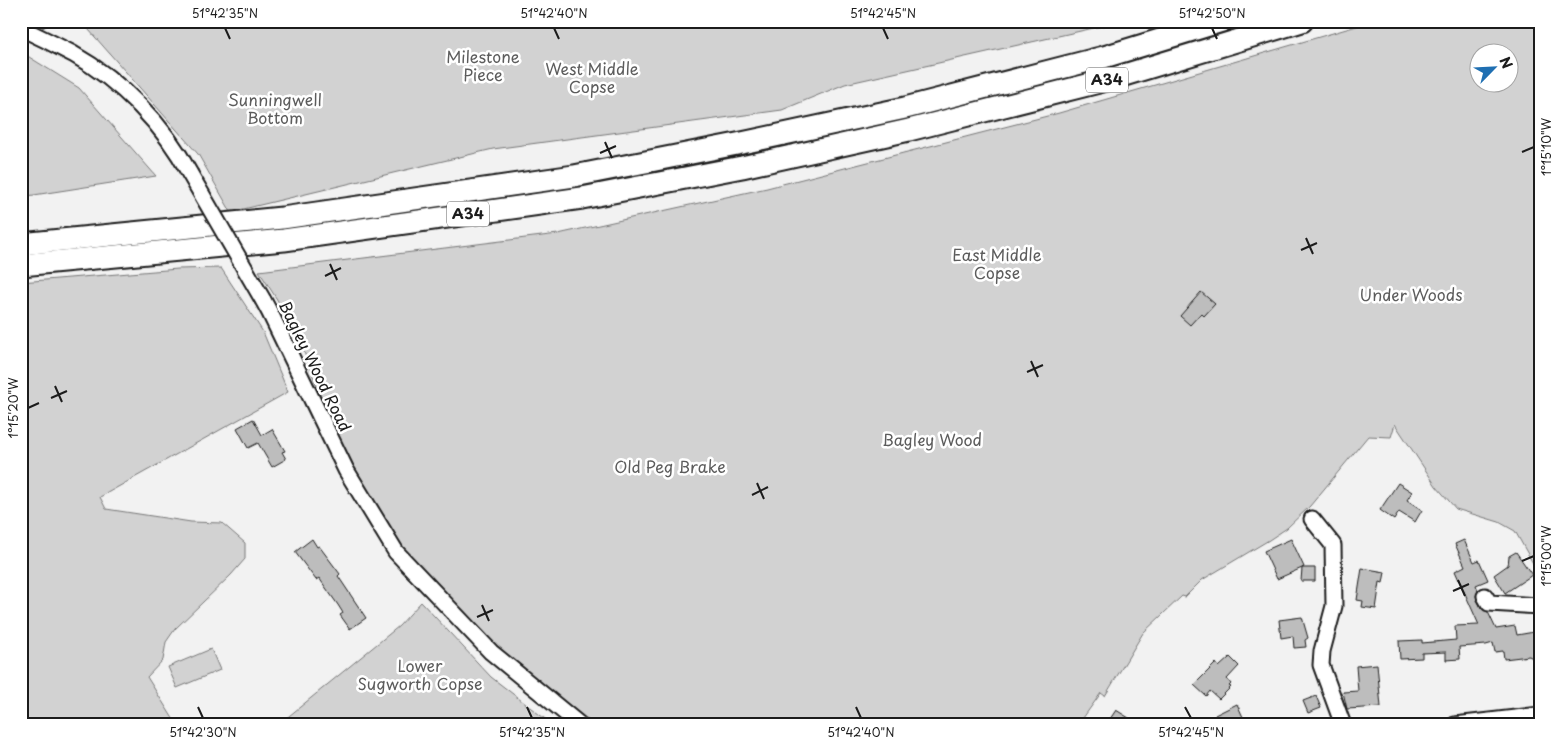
<svg xmlns="http://www.w3.org/2000/svg" width="1561" height="746" viewBox="0 0 1561 746" font-family="'Playpen Sans',sans-serif">
<style>
.green{fill:#d2d2d2;stroke:#777;fill-rule:evenodd}
.lines{fill:none;stroke-linecap:round;stroke-linejoin:round}
.stream{stroke:#707070;stroke-width:4}
.building{fill:#bdbdbd;stroke:#1c1c1c}
.minor-casing{stroke:#1c1c1c;stroke-width:19}
.highway-casing{stroke:#1c1c1c;stroke-width:25}
.minor{stroke:#fff;stroke-width:15}
.highway{stroke:#fff;stroke-width:21}
.minor-bridge-casing{stroke:#1c1c1c;stroke-width:19;stroke-linecap:butt}
.minor-bridge{stroke:#fff;stroke-width:15}
.ticks{fill:none;stroke:#1c1c1c;stroke-width:2}
.labels{text-anchor:middle;stroke-width:5;stroke-linejoin:round;paint-order:stroke}
.shield{fill:#fff;stroke:#606060;stroke-width:1}
.shield-label{font-size:15px;font-weight:bold;fill:#1c1c1c}
.park-label{font-size:16px;fill:#5c5c5c;stroke:#fff}
.street-label{font-size:16px;fill:#1c1c1c;stroke:#fff}
.neatline{fill:none;stroke:#1c1c1c;stroke-width:2}
.ticks-label{font-size:12px;text-anchor:middle;fill:#1c1c1c}
</style>
<rect width="100%" height="100%" fill="#f2f2f2"/>
<filter id="ink" filterUnits="userSpaceOnUse"><feTurbulence type="fractalNoise" baseFrequency=".02" numOctaves="2"/><feDisplacementMap in="SourceGraphic" scale="10" xChannelSelector="R" yChannelSelector="G"/><feConvolveMatrix kernelMatrix="1 2 1 2 8 2 1 2 1" color-interpolation-filters="sRGB"/></filter>
<g filter="url(#ink)">
<!-- green -->
<g class="green">
<polygon points="81,21 1125,21 845,84 782,110 493,149 231,212 198,154"/>
<path d="M1374,21h166v555l-25,-45 -16,-9 -43,-13 -20,-23 -41,-62 -4,13 -23,-1 -58,70 -23,22 -18,12 -67,40 -17,17 -3,-1 -39,37 -38,63 -4,-3 -23,32h-484l-98,-76 -97,-102 -47,-80 -33,-75 -24,-64 -36,-57 299,-37 209,-46 292,-75zM1478,52h30v30h-30z"/>
<polygon points="21,52 79,88 156,176 21,197"/>
<polygon points="221,268 263,332 288,392 100,497 106,509 191,522 222,523 245,543 245,559 231,575 175,629 166,642 163,660 147,677 177,725 21,725 21,282 178,269"/>
<polygon points="421,602 491,677 553,725 278,725 399,626"/>
<polygon points="211,649 220,670 177,688 168,667"/>
</g>
<g class="lines">
<!-- stream -->
<polyline class="stream" points="43,26 51,21"/>
</g>
<!-- building -->
<g class="building">
<polygon points="1201,292 1215,304 1204,316 1201,313 1190,325 1180,316"/>
<polygon points="253,419 262,435 272,429 285,451 282,452 286,459 272,467 258,443 248,448 237,428"/>
<polygon points="1398,483 1412,492 1407,500 1422,510 1415,522 1399,512 1394,520 1380,510"/>
<polygon points="312,539 317,547 319,546 340,574 338,576 366,618 350,629 340,615 343,613 338,605 319,578 316,580 295,552"/>
<polygon points="1291,539 1304,567 1302,568 1315,568 1315,581 1301,581 1302,568 1277,579 1264,551"/>
<polygon points="1464,540 1474,562 1479,560 1488,580 1476,585 1478,590 1476,596 1481,608 1488,612 1496,629 1515,626 1517,635 1540,631 1540,662 1529,656 1504,659 1503,651 1495,652 1493,643 1486,645 1459,647 1460,659 1446,660 1446,652 1422,653 1422,658 1400,659 1399,641 1422,640 1422,643 1456,640 1455,626 1479,625 1455,571 1465,566 1455,544"/>
<polygon points="1516,552 1532,575 1505,593 1494,575 1508,565 1509,556"/>
<polygon points="1362,568 1385,572 1383,583 1380,582 1376,609 1362,607 1363,601 1357,600"/>
<polygon points="1302,617 1308,638 1305,640 1306,647 1294,648 1293,636 1281,638 1279,620"/>
<polygon points="1230,657 1239,666 1227,679 1231,684 1229,686 1231,687 1219,699 1210,691 1206,696 1194,685 1216,663 1219,667"/>
<polygon points="1377,664 1381,707 1347,709 1343,692 1358,691 1356,666"/>
<polygon points="1316,696 1321,708 1308,713 1303,701"/>
<polygon points="1237,704 1243,717 1227,725 1220,725 1215,715"/>
<polygon points="1116,710 1129,718 1124,725 1106,725"/>
</g>
<g class="lines">
<defs>
<g id="minor">
<path d="M21,28c17,8 35,17 52,26 48,27 92,72 117,120"/>
<polyline points="263,300 270,313 346,470 396,552 491,652 580,725"/>
<polyline points="1312,519 1333,545 1334,606 1322,651 1321,665 1343,725"/>
<polyline points="1485,596 1489,603 1540,606"/>
<polyline points="1455,725 1540,715"/>
</g>
<g id="highway">
<polyline points="21,244 282,218 574,176 737,144 905,108 1104,57 1222,21"/>
<polyline points="21,265 284,240 582,198 742,167 909,130 1111,79 1302,21"/>
</g>
</defs>
<!-- minor casing -->
<use href="#minor" class="minor-casing"/>
<!-- highway casing -->
<use href="#highway" class="highway-casing"/>
<!-- minor -->
<use href="#minor" class="minor"/>
<!-- highway -->
<use href="#highway" class="highway"/>
<defs>
<polyline id="minor-bridge" points="190,174 263,300"/>
</defs>
<!-- minor-bridge casing -->
<use href="#minor-bridge" class="minor-bridge-casing"/>
<!-- minor-bridge -->
<use href="#minor-bridge" class="minor-bridge"/>
</g>
</g>
<!-- ticks -->
<path class="ticks" d="M225,28l5,11M554,28l5,11M883,28l5,11M1212,28l5,11M605,142l7,16M1522,152l12,-5M600,153l16,-7M1306,238l7,16M1301,250l16,-7M330,264l7,16M325,276l16,-8M1031,361l7,16M1027,372l16,-7M55,386l7,16M51,398l16,-7M28,408l11,-5M757,483l7,16M752,495l16,-8M1522,561l12,-5M1458,580l7,16M1453,591l16,-7M482,605l7,16M477,617l16,-7M198,707l5,11M527,707l5,11M856,707l5,11M1185,707l6,11"/>
<g class="labels">
<!-- shield labels -->
<g class="shield">
<rect x="1086" y="67.5" width="42" height="25" rx="4"/>
<rect x="447" y="201.5" width="42" height="25" rx="4"/>
</g>
<g class="shield-label">
<text x="1107" y="85">A34</text>
<text x="468" y="219">A34</text>
</g>
<!-- park labels -->
<g class="park-label">
<text x="483" y="63">Milestone<tspan x="483" dy="18">Piece</tspan></text>
<text x="592" y="75">West Middle<tspan x="592" dy="18">Copse</tspan></text>
<text x="275" y="106">Sunningwell<tspan x="275" dy="18">Bottom</tspan></text>
<text x="997" y="261">East Middle<tspan x="997" dy="18">Copse</tspan></text>
<text x="1411" y="301">Under Woods</text>
<text x="932" y="446">Bagley Wood</text>
<text x="670" y="473">Old Peg Brake</text>
<text x="420" y="672">Lower<tspan x="420" dy="18">Sugworth Copse</tspan></text>
</g>
<!-- street labels -->
<g class="street-label">
<text transform="translate(315 366) rotate(64)" y="6">Bagley Wood Road</text>
</g>
</g>
<!-- margin -->
<rect width="1561" height="746" fill="none" stroke="#fff" stroke-width="55"/>
<!-- north arrow -->
<g transform="translate(1494 68) rotate(66)"><circle r="24" fill="#ffffff" stroke="#a4a4a4"/>
<path d="M0-4L9 19L0 12L-9 19Z" fill="#1f6fb2"/>
<text y="-8" font-size="14" font-weight="bold" text-anchor="middle" fill="#1c1c1c">N</text>
</g>
<rect x="28" y="28" width="1506" height="690" class="neatline"/>
<g class="ticks-label">
<text x="225" y="18">51°42'35"N</text>
<text x="554" y="18">51°42'40"N</text>
<text x="883" y="18">51°42'45"N</text>
<text x="1212" y="18">51°42'50"N</text>
<text transform="translate(1547 147) rotate(-90)" y="4">1°15'10"W</text>
<text transform="translate(14 408) rotate(-90)" y="4">1°15'20"W</text>
<text transform="translate(1547 556) rotate(-90)" y="4">1°15'00"W</text>
<text x="203" y="737">51°42'30"N</text>
<text x="532" y="737">51°42'35"N</text>
<text x="861" y="737">51°42'40"N</text>
<text x="1191" y="737">51°42'45"N</text>
</g>
</svg>
